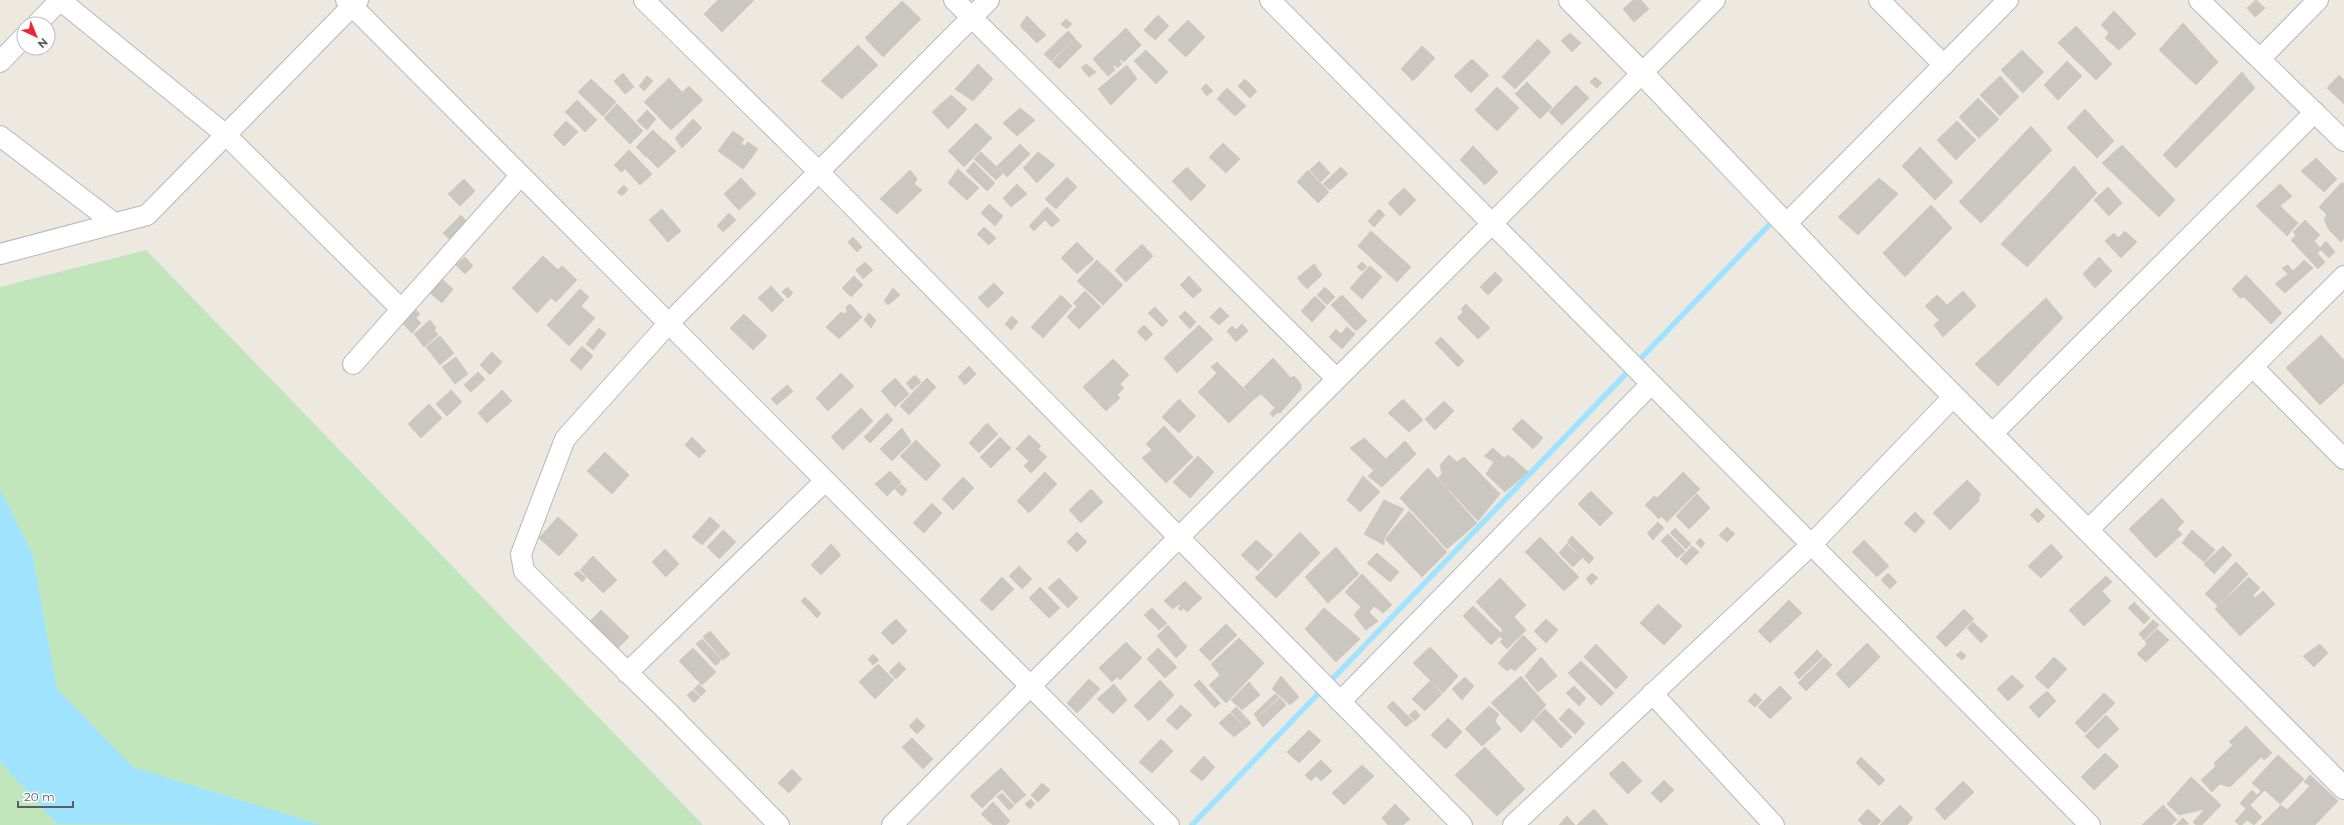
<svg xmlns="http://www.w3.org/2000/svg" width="2344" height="825" viewBox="0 0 2344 825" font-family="Montserrat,sans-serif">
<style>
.green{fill:#c2e6bc}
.water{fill:#9fe3ff}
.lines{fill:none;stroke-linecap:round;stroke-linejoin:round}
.stream{stroke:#9fe3ff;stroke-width:5.5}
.building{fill:#cac6c0;stroke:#d2c9bf}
.street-casing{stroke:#b4b8bc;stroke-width:22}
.secondary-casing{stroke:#b3b8bc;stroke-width:24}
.street{stroke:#fff;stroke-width:20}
.secondary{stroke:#fff;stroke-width:22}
</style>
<rect width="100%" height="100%" fill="#ede9e1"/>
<!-- green -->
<polygon class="green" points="146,250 703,825 0,825 0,287"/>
<!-- water -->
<polygon class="water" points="0,489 32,553 57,689 133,767 321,825 57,824 0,762"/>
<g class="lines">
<!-- stream -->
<polyline class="stream" points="1192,825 1768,226"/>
</g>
<!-- building -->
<g class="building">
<polygon points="718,0 754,0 722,32 704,14"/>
<polygon points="1633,0 1641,0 1649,9 1634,22 1623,9"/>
<polygon points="2256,0 2265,8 2255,17 2247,8"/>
<polygon points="902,1 921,19 883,57 865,38"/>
<polygon points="2114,11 2136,34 2119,50 2105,38 2109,33 2101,25"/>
<polygon points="1158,15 1169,26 1155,40 1144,30"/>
<polygon points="1027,16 1046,35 1037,43 1020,26"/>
<polygon points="1066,19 1072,24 1067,29 1061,24"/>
<polygon points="1188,20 1205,37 1186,57 1168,40"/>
<polygon points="2183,23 2218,62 2196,85 2159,50"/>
<polygon points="2076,26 2112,64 2096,80 2058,43"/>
<polygon points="1126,28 1141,45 1124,62 1120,59 1119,60 1122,64 1117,68 1115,65 1113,67 1115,70 1108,76 1093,59"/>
<polygon points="1068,31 1075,38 1051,61 1044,54"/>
<polygon points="1570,33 1581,43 1572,52 1561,41"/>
<polygon points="1075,39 1082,46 1059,69 1052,62"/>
<polygon points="1538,39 1551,52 1515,89 1502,77"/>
<polygon points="858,45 878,65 842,99 821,81"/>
<polygon points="1422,46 1435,58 1413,81 1401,69"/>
<polygon points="1146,50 1168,72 1156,84 1134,61"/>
<polygon points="2022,50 2044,72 2023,93 2001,70"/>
<polygon points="1472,59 1489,75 1471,93 1454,76"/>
<polygon points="2067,61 2082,76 2058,100 2044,85"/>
<polygon points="978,64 993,79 973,101 955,89"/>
<polygon points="1086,64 1096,72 1089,77 1081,68"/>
<polygon points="1127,65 1137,79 1111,105 1098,89"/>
<polygon points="2242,72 2255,88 2176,168 2163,155"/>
<polygon points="623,73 634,87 625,94 614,81"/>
<polygon points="2339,75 2344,80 2344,104 2327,88"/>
<polygon points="647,76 653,81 644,91 639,86"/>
<polygon points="2000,76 2019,97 2000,116 1980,95"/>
<polygon points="1595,77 1602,83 1597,88 1590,82"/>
<polygon points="669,78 682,92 657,115 644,102"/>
<polygon points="591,79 616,102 603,116 578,92"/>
<polygon points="1245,79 1257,91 1250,98 1238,86"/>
<polygon points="1527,82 1552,107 1540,119 1515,94"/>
<polygon points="1206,84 1213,91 1207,96 1201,89"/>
<polygon points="1576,85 1589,98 1562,125 1549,112"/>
<polygon points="689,86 703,100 671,130 657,115"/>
<polygon points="1497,87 1519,108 1497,131 1475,110"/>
<polygon points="1227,88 1246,106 1235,116 1217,99"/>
<polygon points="951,95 967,109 948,129 932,112"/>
<polygon points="1978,98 1999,119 1979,138 1959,117"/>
<polygon points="577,100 597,120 585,132 565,112"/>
<polygon points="617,104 643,131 630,144 604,118"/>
<polygon points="1020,108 1035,120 1017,136 1003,123"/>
<polygon points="2085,109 2114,141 2097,158 2067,128"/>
<polygon points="647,110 656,119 647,130 637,121"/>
<polygon points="693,119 702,128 682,148 675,138"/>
<polygon points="566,121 578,132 564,146 553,135"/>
<polygon points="1957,121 1976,140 1956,160 1937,140"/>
<polygon points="976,123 992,138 964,167 948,151"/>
<polygon points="2031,126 2052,150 1981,223 1959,202"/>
<polygon points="653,130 663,140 646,157 636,147"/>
<polygon points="733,131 744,139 741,144 745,146 748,142 758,149 743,169 718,151"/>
<polygon points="664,140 676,151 658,168 647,157"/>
<polygon points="1223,143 1240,159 1226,173 1209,157"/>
<polygon points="1020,144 1030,154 1007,177 997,166"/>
<polygon points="2122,145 2175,200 2159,217 2102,163"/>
<polygon points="1473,146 1498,172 1485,185 1460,160"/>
<polygon points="1920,147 1953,182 1935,200 1902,166"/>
<polygon points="629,150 652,174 640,185 625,169 621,172 614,165"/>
<polygon points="981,152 1003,173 996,180 974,159"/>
<polygon points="1038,152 1055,165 1037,183 1023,168"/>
<polygon points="2316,158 2337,179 2324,192 2301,171"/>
<polygon points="1319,161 1330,173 1321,182 1310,170"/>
<polygon points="974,162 995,183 987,191 966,171"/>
<polygon points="2074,166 2097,193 2027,267 2001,244"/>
<polygon points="1187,167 1206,186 1191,201 1172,181"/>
<polygon points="1341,167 1348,174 1330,190 1323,184"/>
<polygon points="958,169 979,188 967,200 948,183"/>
<polygon points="910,170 917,179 914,184 922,190 897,214 880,199"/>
<polygon points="1308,170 1329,192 1318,203 1297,182"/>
<polygon points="1067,177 1077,187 1056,209 1045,199"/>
<polygon points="741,178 756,194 739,210 724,194"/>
<polygon points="1879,178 1898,194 1858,235 1838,217"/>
<polygon points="464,179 475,191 460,206 448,194"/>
<polygon points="2342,182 2344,184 2344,238 2341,242 2329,230 2324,219 2327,215 2319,207"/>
<polygon points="1017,184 1027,194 1011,207 1003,198"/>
<polygon points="2280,184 2292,196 2280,206 2298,223 2287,236 2256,206"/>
<polygon points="624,185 628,190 622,196 617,192"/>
<polygon points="2108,187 2122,203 2109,216 2094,200"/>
<polygon points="1404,188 1416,200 1400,216 1388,203"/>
<polygon points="989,204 1003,216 995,226 981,213"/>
<polygon points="1931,205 1952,228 1905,277 1883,253"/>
<polygon points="1047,207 1060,220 1052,227 1045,220 1034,231 1029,226"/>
<polygon points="662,209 681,231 668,242 649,220"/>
<polygon points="1379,209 1385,215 1374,227 1368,221"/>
<polygon points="729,213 736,220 723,232 717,226"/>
<polygon points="461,215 469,224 451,241 443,233"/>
<polygon points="2305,220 2320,235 2314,241 2320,248 2326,241 2335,252 2329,258 2321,250 2317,253 2325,262 2318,269 2291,240 2296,236 2293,232"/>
<polygon points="984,227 996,238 989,245 977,234"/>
<polygon points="1371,231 1411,267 1397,282 1358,246"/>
<polygon points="2125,231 2137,242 2121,258 2105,241 2114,233 2118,238"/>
<polygon points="853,237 862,247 857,252 848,242"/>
<polygon points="1077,242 1094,259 1077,274 1061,258"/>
<polygon points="1142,244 1153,256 1126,282 1115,270"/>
<polygon points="543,256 558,270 562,266 577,280 556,302 551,298 537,313 512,288"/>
<polygon points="465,257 473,266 465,274 456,265"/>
<polygon points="2099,257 2112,271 2095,288 2083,274"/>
<polygon points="1097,260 1123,285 1103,305 1077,281"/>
<polygon points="2304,260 2313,268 2285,293 2275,284 2288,274 2282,268 2288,265 2293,271"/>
<polygon points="865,262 873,270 863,279 856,270"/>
<polygon points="1362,262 1367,267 1362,271 1357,267"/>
<polygon points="1314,264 1322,275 1307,289 1297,278"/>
<polygon points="1370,266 1382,277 1362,299 1350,288"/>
<polygon points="1495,272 1503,280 1488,295 1480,287"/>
<polygon points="437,275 453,289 442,303 425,289"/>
<polygon points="2246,275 2282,313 2271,324 2244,297 2240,298 2232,289"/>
<polygon points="854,276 863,285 851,297 842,288"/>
<polygon points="1189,276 1202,290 1193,298 1180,285"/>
<polygon points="994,283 1004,293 988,308 978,298"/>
<polygon points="771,286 784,300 772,312 758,298"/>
<polygon points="787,287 793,293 788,298 782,292"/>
<polygon points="1325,287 1335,297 1327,305 1317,295"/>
<polygon points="893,288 900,295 888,305 884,301"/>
<polygon points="580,289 589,297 581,306 595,318 569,346 547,325"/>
<polygon points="1085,291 1101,307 1079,329 1067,317 1077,306 1073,303"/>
<polygon points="1963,291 1976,306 1943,337 1934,325 1939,320 1925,306 1937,295 1947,305"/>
<polygon points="1061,295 1072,306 1043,338 1031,327"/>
<polygon points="1342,295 1367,321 1356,331 1331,305"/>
<polygon points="1315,296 1326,307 1312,322 1301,311"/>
<polygon points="2046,298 2063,318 1998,386 1975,364"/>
<polygon points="850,304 862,317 839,339 826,327 841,312 843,314 847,312 846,307"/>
<polygon points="1466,304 1490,328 1478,339 1457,318 1463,312 1461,309"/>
<polygon points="413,307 420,314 416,318 421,323 412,333 400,321"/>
<polygon points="1155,307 1168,321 1162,327 1148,313"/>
<polygon points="1220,307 1229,316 1219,325 1210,317"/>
<polygon points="1185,311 1196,322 1190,329 1179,317"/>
<polygon points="869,313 876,320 871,328 864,320"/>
<polygon points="744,314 767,336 753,350 730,328"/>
<polygon points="1012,316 1018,322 1011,330 1005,324"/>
<polygon points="430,320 436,328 434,330 438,335 424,347 414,334"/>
<polygon points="1242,324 1248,331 1236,342 1227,331 1232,326 1236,330"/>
<polygon points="1144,325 1153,334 1146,341 1137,332"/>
<polygon points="1199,325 1213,339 1177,373 1164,358"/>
<polygon points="1347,327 1355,334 1342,349 1329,337 1336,329 1341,334"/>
<polygon points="599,328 606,334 593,350 586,344"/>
<polygon points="2321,335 2344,360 2344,383 2320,405 2286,368"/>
<polygon points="440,336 454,353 440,365 426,347"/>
<polygon points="1441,337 1464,361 1458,367 1435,343"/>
<polygon points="582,346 593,356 581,370 570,360"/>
<polygon points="492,352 502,362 490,375 480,365"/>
<polygon points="456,357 468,374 455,384 442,367"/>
<polygon points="1273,358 1291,378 1294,376 1301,384 1301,389 1280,413 1278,412 1273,417 1270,413 1275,408 1261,394 1254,399 1244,387"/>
<polygon points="1113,359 1129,375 1120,384 1124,388 1117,395 1120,398 1106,411 1083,387"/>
<polygon points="1217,362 1254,399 1229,423 1198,392 1217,373 1211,367"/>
<polygon points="969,366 976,374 965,385 958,377"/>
<polygon points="478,372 485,379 471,392 464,385"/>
<polygon points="841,373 854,386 828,411 816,398"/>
<polygon points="915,375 921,382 912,390 906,383"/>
<polygon points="895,378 909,394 895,407 881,391"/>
<polygon points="927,378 936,387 909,415 900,406"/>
<polygon points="787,385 793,391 777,405 771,399"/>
<polygon points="451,390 462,402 447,416 436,404"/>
<polygon points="502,390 512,401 487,423 478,413"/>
<polygon points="1179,399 1196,416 1179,433 1162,417"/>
<polygon points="1403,399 1423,420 1409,432 1388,413"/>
<polygon points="1444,401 1454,411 1435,430 1425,419"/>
<polygon points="429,404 442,418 421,438 408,424"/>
<polygon points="861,408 873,421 843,450 831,437"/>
<polygon points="887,413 893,420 870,443 864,437"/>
<polygon points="1522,419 1543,438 1533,449 1512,429"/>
<polygon points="987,423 998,434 979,453 969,443"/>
<polygon points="1164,426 1193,457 1166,483 1142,458 1152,450 1146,444"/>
<polygon points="902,428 911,442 892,461 880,449"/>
<polygon points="1029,435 1041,446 1038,449 1047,457 1031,473 1024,466 1029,461 1016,449"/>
<polygon points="692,437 706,451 699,458 685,445"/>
<polygon points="1000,437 1011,448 991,468 980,457"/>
<polygon points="1364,438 1386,459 1373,470 1350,448"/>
<polygon points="916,440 941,465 926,481 900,456"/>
<polygon points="1405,441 1416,454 1382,487 1368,476"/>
<polygon points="1493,448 1504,458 1509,455 1528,472 1505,492 1486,474 1494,462 1484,456"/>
<polygon points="605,452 629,475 612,494 587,471"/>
<polygon points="1449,455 1457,462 1464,457 1500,494 1478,521 1438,478 1442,474 1440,465"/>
<polygon points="1198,456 1214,472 1190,498 1173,482"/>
<polygon points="1428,468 1477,523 1447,549 1400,498"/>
<polygon points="890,471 901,482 887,496 875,484"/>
<polygon points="1045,472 1057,484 1029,513 1017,501"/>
<polygon points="1683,472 1700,489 1667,522 1661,516 1659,519 1645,505 1654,496 1657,498"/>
<polygon points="1363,476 1380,492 1360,512 1347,500"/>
<polygon points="963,477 974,488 953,510 942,499"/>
<polygon points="1967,480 1981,494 1978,498 1980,500 1950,530 1933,513"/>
<polygon points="901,484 907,490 902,496 895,489"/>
<polygon points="1091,489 1103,502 1081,523 1069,510"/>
<polygon points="1591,491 1613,513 1600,526 1578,504"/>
<polygon points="1697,494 1710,508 1689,529 1676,516"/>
<polygon points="2162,498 2184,522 2177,529 2182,534 2156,558 2129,529"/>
<polygon points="1384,500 1404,509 1384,538 1384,545 1364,534"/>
<polygon points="932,503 942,513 924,533 913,523"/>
<polygon points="2037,508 2045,516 2038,523 2030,515"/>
<polygon points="1409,511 1447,552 1422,577 1385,539"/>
<polygon points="1915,512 1925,522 1915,533 1904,523"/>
<polygon points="558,517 578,535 559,556 539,538"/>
<polygon points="710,517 720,526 702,545 692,537"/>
<polygon points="1658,522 1664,528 1653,540 1647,533"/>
<polygon points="1727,527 1735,534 1727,542 1719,535"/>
<polygon points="1675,528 1691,544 1686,549 1670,533"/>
<polygon points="723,530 736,542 719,559 707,547"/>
<polygon points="2192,530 2215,550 2204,562 2182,543"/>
<polygon points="1077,532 1087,542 1077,552 1067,542"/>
<polygon points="1300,532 1320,553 1276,598 1255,578"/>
<polygon points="1668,534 1685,551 1677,558 1661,541"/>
<polygon points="1572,536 1594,558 1589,564 1567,542"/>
<polygon points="1540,537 1579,577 1564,591 1525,552"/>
<polygon points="1700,538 1705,543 1701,548 1696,543"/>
<polygon points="1256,540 1273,555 1258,571 1241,555"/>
<polygon points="1864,540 1889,566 1877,577 1852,552"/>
<polygon points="831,544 841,555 821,575 811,565"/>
<polygon points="1567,544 1582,558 1573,567 1559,553"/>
<polygon points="2051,544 2063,557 2041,578 2028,566"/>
<polygon points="1692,546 1699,552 1686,565 1680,559"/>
<polygon points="2223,546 2232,555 2214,574 2204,564"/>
<polygon points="1336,547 1359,574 1328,603 1305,577"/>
<polygon points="665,549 679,564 666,577 652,562"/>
<polygon points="1377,553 1399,572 1390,582 1367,563"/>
<polygon points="593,556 617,580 603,593 580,570"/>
<polygon points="2236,562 2248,574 2218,606 2205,594"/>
<polygon points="1019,566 1032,579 1022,589 1009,576"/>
<polygon points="578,571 586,578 582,582 574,574"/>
<polygon points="1592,573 1598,578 1591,585 1586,579"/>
<polygon points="1888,573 1897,582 1890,589 1881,580"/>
<polygon points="1362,574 1392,605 1383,613 1374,606 1369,612 1378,621 1366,630 1354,615 1361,607 1345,592"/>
<polygon points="2106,576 2112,582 2102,591 2111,601 2084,626 2069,610"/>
<polygon points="1002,577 1014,589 992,611 980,600"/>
<polygon points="2249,577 2260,588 2253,595 2255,598 2263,591 2275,604 2240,636 2215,609"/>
<polygon points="1059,578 1078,598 1068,608 1048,588"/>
<polygon points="1500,578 1526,605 1514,617 1526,630 1507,649 1500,642 1503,639 1498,635 1503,630 1476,602"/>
<polygon points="1185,581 1202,598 1187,612 1183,608 1181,611 1178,608 1181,606 1179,604 1173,609 1164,601"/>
<polygon points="1040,587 1060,608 1049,618 1029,598"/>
<polygon points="805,597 821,613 817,618 801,601"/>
<polygon points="1789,600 1802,613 1770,643 1758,631"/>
<polygon points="2134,602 2150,618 2144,624 2128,608"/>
<polygon points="1658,604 1682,626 1664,645 1640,623"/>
<polygon points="1473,606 1500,632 1498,635 1499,637 1491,645 1463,616"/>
<polygon points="1152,608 1167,623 1159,630 1144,615"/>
<polygon points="1324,608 1360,639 1336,662 1305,629"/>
<polygon points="1964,609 1974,619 1946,647 1936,637"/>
<polygon points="601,610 629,637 615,651 587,624"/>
<polygon points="896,619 907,631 893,645 881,633"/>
<polygon points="1546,619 1558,630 1546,643 1534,631"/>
<polygon points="2153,620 2159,625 2144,640 2139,634"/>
<polygon points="1973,622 1988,636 1981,643 1967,628"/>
<polygon points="1226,624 1237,635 1210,661 1199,650"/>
<polygon points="1168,625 1187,647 1176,658 1157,636"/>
<polygon points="2157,629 2169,640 2146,662 2137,654 2147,644 2145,641"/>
<polygon points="710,631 730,654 723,660 703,637"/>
<polygon points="1523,635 1537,649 1515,671 1511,668 1507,671 1498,663"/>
<polygon points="1239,638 1264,663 1226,703 1209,685 1220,675 1211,664"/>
<polygon points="702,639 721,659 718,664 715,665 696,644"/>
<polygon points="1126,642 1142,658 1120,680 1117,677 1112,682 1099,668"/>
<polygon points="1867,643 1880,657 1849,688 1836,674"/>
<polygon points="1596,644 1628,677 1616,689 1584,657"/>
<polygon points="2320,644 2328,653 2314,667 2303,656"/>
<polygon points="1430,647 1458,676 1443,693 1413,663"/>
<polygon points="693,648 716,672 702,685 679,661"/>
<polygon points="1158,648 1177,667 1165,678 1147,659"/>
<polygon points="1817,650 1823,656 1799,679 1794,673"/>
<polygon points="1961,651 1966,656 1962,660 1956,655"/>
<polygon points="873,654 879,660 873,665 868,659"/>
<polygon points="1541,657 1557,676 1538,692 1525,676"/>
<polygon points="1824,657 1832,665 1806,691 1798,683"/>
<polygon points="2054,657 2067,669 2048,689 2035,677"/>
<polygon points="1581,661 1614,693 1601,706 1568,673"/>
<polygon points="899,662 906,669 896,679 889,672"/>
<polygon points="878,664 894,680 875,699 859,682"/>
<polygon points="2012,675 2024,686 2008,701 1997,689"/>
<polygon points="1281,676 1299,697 1290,705 1272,689"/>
<polygon points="1521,676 1546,705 1521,733 1491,703"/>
<polygon points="1465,677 1474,686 1462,700 1452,689"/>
<polygon points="1089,679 1100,689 1077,713 1067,703"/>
<polygon points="1160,680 1174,695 1149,721 1134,706"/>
<polygon points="1199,680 1220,703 1215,708 1194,685"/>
<polygon points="1430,681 1442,694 1425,711 1412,699"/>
<polygon points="1249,682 1260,695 1242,710 1231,700"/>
<polygon points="699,684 706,691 701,696 694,689"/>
<polygon points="1114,684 1127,700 1113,714 1097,699"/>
<polygon points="1574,686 1586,698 1579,706 1566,693"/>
<polygon points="1780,686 1792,698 1770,719 1758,707"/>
<polygon points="693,690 700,697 694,703 687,695"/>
<polygon points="2047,691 2056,701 2039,718 2029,707"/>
<polygon points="1755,693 1762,700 1755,707 1748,701"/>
<polygon points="2104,693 2115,703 2085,733 2075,723"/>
<polygon points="1275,694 1279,697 1257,718 1254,714"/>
<polygon points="1280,698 1286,705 1263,727 1257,719"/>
<polygon points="1393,701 1413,721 1406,727 1387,707"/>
<polygon points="1181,705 1192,715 1177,730 1166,720"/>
<polygon points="1489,706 1499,714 1495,721 1501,729 1482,746 1465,729"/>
<polygon points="1236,707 1251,723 1246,728 1231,712"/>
<polygon points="1569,708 1585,723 1575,734 1559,719"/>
<polygon points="1545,709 1572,737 1561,748 1534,720"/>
<polygon points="1415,710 1420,715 1415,721 1409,715"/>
<polygon points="1230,713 1245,728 1234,737 1219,723"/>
<polygon points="2106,715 2119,729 2098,749 2085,736"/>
<polygon points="917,718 925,726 917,734 909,726"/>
<polygon points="1448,718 1462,732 1446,749 1431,735"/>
<polygon points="2246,726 2272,753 2264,760 2261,757 2230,787 2220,784 2212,792 2201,780 2216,766 2214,763 2233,745 2229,742"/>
<polygon points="1309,730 1321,741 1299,763 1287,752"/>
<polygon points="912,738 933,759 923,769 902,747"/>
<polygon points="1161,739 1173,751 1152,773 1139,762"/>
<polygon points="1485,747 1525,789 1497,816 1455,775"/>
<polygon points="2105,753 2119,766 2094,790 2081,777"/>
<polygon points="2278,755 2304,779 2280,804 2265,790 2250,805 2262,817 2254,825 2247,820 2242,825 2239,825 2235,821 2246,809 2240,803 2252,790 2257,795 2261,791 2252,783"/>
<polygon points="1204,756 1215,767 1202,781 1190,771"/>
<polygon points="1861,757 1885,780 1879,786 1856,763"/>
<polygon points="1321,760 1332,771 1321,781 1316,776 1311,781 1305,775"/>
<polygon points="1623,761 1642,781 1628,794 1609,774"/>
<polygon points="1362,765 1374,776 1344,805 1332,793"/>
<polygon points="1001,768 1026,795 1015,804 1002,789 982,808 970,796"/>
<polygon points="792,769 802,779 789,793 778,783"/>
<polygon points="2310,775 2338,801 2315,825 2261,825 2281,805 2287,810 2310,786 2304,782"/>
<polygon points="2191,777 2221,805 2202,825 2196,825 2193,822 2205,809 2179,815 2167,804"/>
<polygon points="1664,780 1674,790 1661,803 1651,793"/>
<polygon points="1963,781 1974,792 1945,820 1935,809"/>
<polygon points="1042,783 1050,790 1038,802 1031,795"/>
<polygon points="1002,793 1014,806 1009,810 997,797"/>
<polygon points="1031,799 1035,804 1030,809 1025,804"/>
<polygon points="993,802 1010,821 1006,825 993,825 981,814"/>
<polygon points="1395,804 1410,819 1403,825 1388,825 1382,818"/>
<polygon points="1900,805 1913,818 1907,825 1880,825"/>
<polygon points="2163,805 2177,820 2171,825 2142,825"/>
<polygon points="1594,809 1608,825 1577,825"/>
<polygon points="1868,809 1881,821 1877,825 1863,825 1858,820"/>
<polygon points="1567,816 1575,825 1559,825"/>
<polygon points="2183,818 2189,824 2176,825"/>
</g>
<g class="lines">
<defs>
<g id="street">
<polyline points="60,0 226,135 401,309"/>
<polyline points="346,0 1169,825"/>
<polyline points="644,0 819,172 1462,825"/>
<polyline points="954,0 1337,379"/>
<polyline points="1270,0 2090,825"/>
<polyline points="1879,0 1944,65"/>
<polyline points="2199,0 2344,141"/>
<polyline points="37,24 60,0"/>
<polyline points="2261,58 2318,0"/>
<polyline points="0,62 24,37"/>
<polyline points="0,136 114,223"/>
<polyline points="1786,224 2008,0"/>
<polyline points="0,254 147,215 358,0"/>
<polyline points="353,364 520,176"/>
<polyline points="2253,367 2344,459"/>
<polyline points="1992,434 2315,112"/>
<polyline points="2088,530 2344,276"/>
<polyline points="627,673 825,481"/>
<polyline points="1652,693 1774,825"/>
<polyline points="1340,702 1651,384"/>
<polyline points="779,825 669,713 524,571 521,554 565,439 668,324 989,0"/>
<polyline points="892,825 1715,0"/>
<polyline points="1513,825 1812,544 1954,396"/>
</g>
<polyline id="secondary" points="1570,0 1642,73 1860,302 2344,788"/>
</defs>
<!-- street casing -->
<use href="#street" class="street-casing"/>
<!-- secondary casing -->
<use href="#secondary" class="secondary-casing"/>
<!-- street -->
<use href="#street" class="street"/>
<!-- secondary -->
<use href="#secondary" class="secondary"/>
</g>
<!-- north arrow -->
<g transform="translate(36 36) rotate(136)"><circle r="19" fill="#ffffff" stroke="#bdbfc0"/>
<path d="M0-3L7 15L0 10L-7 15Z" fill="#ef2532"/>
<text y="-6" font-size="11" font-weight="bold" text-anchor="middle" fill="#595f62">N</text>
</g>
<!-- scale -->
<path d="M18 801v6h55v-6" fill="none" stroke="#595f62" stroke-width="2"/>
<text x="24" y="801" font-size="12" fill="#595f62" stroke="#ffffff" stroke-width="3" paint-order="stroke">20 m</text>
</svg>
